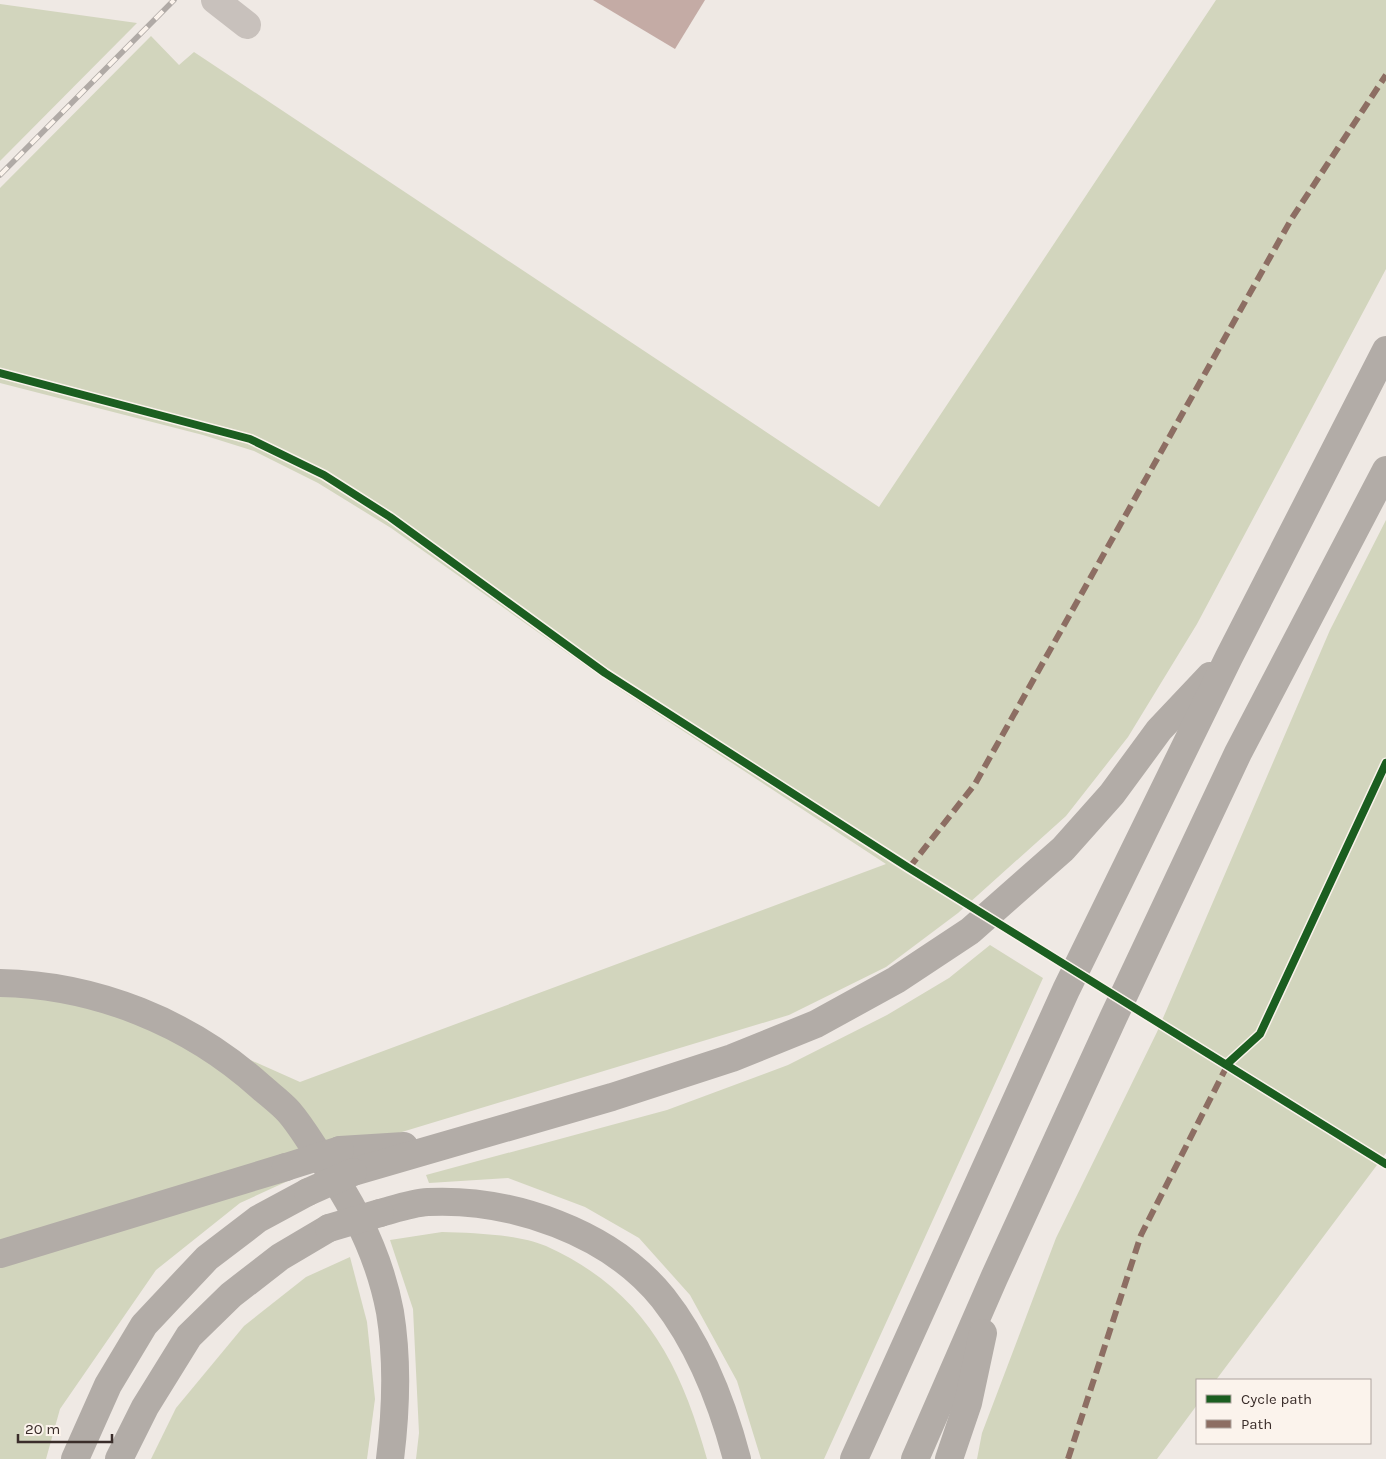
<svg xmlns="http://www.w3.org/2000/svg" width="1386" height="1459" viewBox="0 0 1386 1459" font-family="Karla,sans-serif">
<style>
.green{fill:#d2d5bd}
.building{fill:#c4aba5}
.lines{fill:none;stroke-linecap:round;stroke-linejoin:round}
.minor{stroke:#c8c1bc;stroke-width:28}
.trunk{stroke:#b2aca7;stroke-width:28}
.rail-casing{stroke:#b0aaa6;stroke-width:5.5}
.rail{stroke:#fbf3ec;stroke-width:4;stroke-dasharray:11;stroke-linecap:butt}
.trunk-bridge{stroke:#b2aca7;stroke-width:28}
.quiet{stroke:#8d6e63;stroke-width:6;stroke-dasharray:12 6;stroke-linecap:butt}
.cycleway-casing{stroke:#fbf3ec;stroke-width:11}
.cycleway{stroke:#1b5e20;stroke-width:8}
</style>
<rect width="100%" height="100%" fill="#efe9e4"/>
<!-- green -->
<g class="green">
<polygon points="1216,0 1386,0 1386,269 1197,624 1128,737 1066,816 958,913 886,967 789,1015 382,1138 240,1203 156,1270 60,1409 46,1459 0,1459 0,983 176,1027 300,1082 886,864 607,681 391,528 318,483 254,451 203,435 0,383 0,188 151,36 179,65 194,52 879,507"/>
<polygon points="0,4 137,23 0,161"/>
<polygon points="1386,520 1386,1153 1216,1380 1197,1380 1197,1405 1157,1459 977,1459 982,1433 1056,1238 1157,1032 1330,630"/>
<polygon points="990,945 1043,978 824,1459 761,1459 737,1381 690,1295 639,1238 585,1207 508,1178 429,1183 426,1175 667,1110 788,1065 887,1015 949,978"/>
<path d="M442,1232c30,1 76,2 104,14 97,44 134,116 161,213h-291l3,-26 -6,-124 -23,-69z"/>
<polygon points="350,1257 367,1322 375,1399 367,1459 151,1459 176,1408 244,1326 306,1277"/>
</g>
<!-- building -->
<polygon class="building" points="593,0 705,0 675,49"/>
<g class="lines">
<!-- minor -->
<polyline class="minor" points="215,0 247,25"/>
<!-- trunk -->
<g class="trunk">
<path d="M0,983c96,2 189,39 261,104 9,8 20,16 28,25 13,15 23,33 34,49 32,46 57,97 67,151 8,49 6,99 0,147"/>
<polyline points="340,1150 404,1146"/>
<polyline points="353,1172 612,1097 732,1058 816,1024 896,980 970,931 1063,849 1112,794 1159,730 1210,676"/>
<path d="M380,1213c15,-4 32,-10 48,-11 83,-4 182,30 235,96 37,47 59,104 74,161"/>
<polyline points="0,1254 286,1167"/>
<polyline points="75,1459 108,1385 144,1325 207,1258 258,1219 308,1192"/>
<polyline points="119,1459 145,1407 189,1336 231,1295 280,1257 329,1228"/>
<polyline points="854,1459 1066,990 1229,657 1386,350"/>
<polyline points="915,1459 994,1278 1114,1016 1238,753 1386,470"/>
<polyline points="949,1459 968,1403 983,1333"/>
</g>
<defs>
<polyline id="rail" points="0,175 174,0"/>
</defs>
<!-- rail casing -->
<use href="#rail" class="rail-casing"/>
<!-- rail -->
<use href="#rail" class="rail"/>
<!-- trunk-bridge -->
<g class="trunk-bridge">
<polyline points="286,1167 340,1150"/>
<polyline points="308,1192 353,1172"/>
<polyline points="329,1228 380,1213"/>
</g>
<!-- quiet -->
<g class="quiet">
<polyline points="909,868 975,784 1292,218 1386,75"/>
<polyline points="1068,1459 1141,1235 1229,1062"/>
</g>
<defs>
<g id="cycleway">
<polyline points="0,373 250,439 324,475 390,517 605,673 909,868 1386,1164"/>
<polyline points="1227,1064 1260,1034 1386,763"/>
</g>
</defs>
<!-- cycleway casing -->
<use href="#cycleway" class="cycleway-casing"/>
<!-- cycleway -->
<use href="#cycleway" class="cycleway"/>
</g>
<!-- legend -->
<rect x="1196" y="1379" width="175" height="65" fill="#fbf3ec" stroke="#aea49e"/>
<rect x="1206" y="1395" width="25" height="8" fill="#1b5e20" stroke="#aea49e"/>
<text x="1241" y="1404" font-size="15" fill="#3a2d2a">Cycle path</text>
<rect x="1206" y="1420" width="25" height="8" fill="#8d6e63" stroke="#aea49e"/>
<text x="1241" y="1429" font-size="15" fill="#3a2d2a">Path</text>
<!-- scale -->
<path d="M18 1434v8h94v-8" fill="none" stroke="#3a2d2a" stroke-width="2.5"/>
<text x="25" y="1434" font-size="15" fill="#3a2d2a" stroke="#fbf3ec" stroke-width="4" paint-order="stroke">20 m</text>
</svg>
